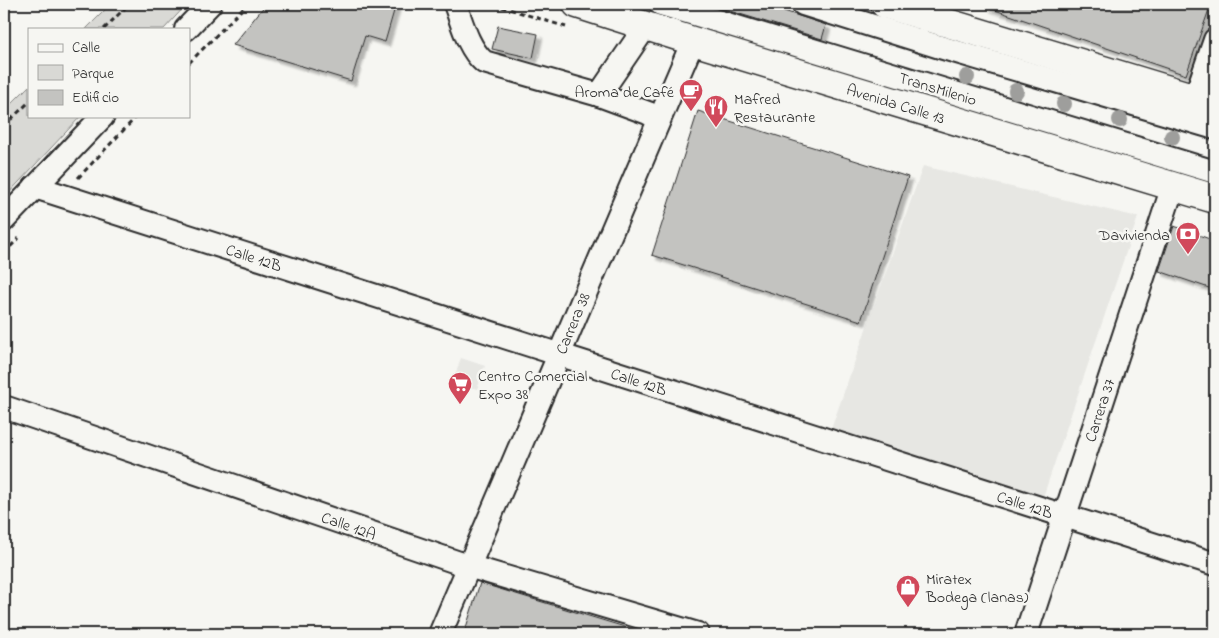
<svg xmlns="http://www.w3.org/2000/svg" width="1219" height="638" viewBox="0 0 1219 638" font-family="'Indie Flower',sans-serif">
<style>
.built{fill:#e7e7e3}
.green{fill:#d9d9d5;stroke:#828280}
.building{fill:#c3c3c0;stroke:#2b2b2b;filter:url(#shadow)}
.lines{fill:none;stroke-linecap:round;stroke-linejoin:round}
.minor-casing{stroke:#2b2b2b;stroke-width:26}
.major-casing{stroke:#2b2b2b;stroke-width:31}
.path{stroke:#2b2b2b;stroke-width:3;stroke-dasharray:5 4;stroke-linecap:butt}
.minor{stroke:#f6f6f2;stroke-width:22}
.major{stroke:#f6f6f2;stroke-width:28}
.tree{fill:#9e9e9c}
.labels{text-anchor:middle;stroke-width:5;stroke-linejoin:round;paint-order:stroke}
.street-label{font-size:16px;fill:#2b2b2b;stroke:#f6f6f2}
.poi-label{font-size:16px;fill:#2b2b2b;stroke:#f6f6f2;text-anchor:start}
</style>
<defs>
<filter id="shadow"><feDropShadow dx="4.5" dy="4.5" stdDeviation="1" flood-color="#0004"/></filter>
</defs>
<rect width="100%" height="100%" fill="#f6f6f2"/>
<filter id="ink" filterUnits="userSpaceOnUse"><feTurbulence type="fractalNoise" baseFrequency=".02" numOctaves="2"/><feDisplacementMap in="SourceGraphic" scale="10" xChannelSelector="R" yChannelSelector="G"/><feConvolveMatrix kernelMatrix="1 2 1 2 8 2 1 2 1" color-interpolation-filters="sRGB"/></filter>
<g filter="url(#ink)">
<!-- built -->
<g class="built">
<polygon points="923,166 1138,217 1041,503 829,435"/>
<polygon points="461,358 485,366 477,389 453,382"/>
</g>
<!-- green -->
<g class="green">
<polygon points="111,4 187,4 164,29 86,29"/>
<polygon points="29,86 29,116 81,116 4,198 4,111"/>
</g>
<!-- building -->
<g class="building">
<polygon points="266,4 396,4 385,42 365,36 351,81 233,45"/>
<polygon points="720,4 763,4 826,25 822,39 720,8"/>
<polygon points="986,4 1211,4 1186,75 986,7"/>
<polygon points="498,26 538,34 533,58 492,49"/>
<polygon points="698,111 908,177 861,321 652,255"/>
<polygon points="1174,226 1215,241 1215,290 1159,271"/>
<polygon points="480,583 638,631 638,634 464,634"/>
</g>
<g class="lines">
<defs>
<g id="minor">
<path d="M455,4c7,19 13,44 29,58l115,33 47,-69"/>
<polyline points="661,4 1215,172"/>
<polyline points="803,4 940,47 1215,128"/>
<polyline points="186,29 210,4"/>
<polyline points="599,95 648,113 659,119"/>
<polyline points="1195,98 1215,40"/>
<polyline points="35,187 1215,564"/>
<polyline points="4,220 103,116"/>
<polyline points="4,407 468,566 698,634"/>
<polyline points="440,634 693,41"/>
<polyline points="1026,634 1173,186"/>
</g>
<g id="major">
<polyline points="577,4 693,41 1215,199"/>
<polyline points="885,4 1215,104"/>
</g>
</defs>
<!-- minor casing -->
<use href="#minor" class="minor-casing"/>
<!-- major casing -->
<use href="#major" class="major-casing"/>
<!-- path -->
<g class="path">
<polyline points="493,4 566,27"/>
<polyline points="104,29 129,4"/>
<polyline points="189,63 247,4"/>
<polyline points="4,126 29,102"/>
<polyline points="78,178 137,116"/>
<polyline points="4,253 19,238"/>
</g>
<!-- minor -->
<use href="#minor" class="minor"/>
<!-- major -->
<use href="#major" class="major"/>
</g>
<!-- trees -->
<g class="tree">
<circle cx="967" cy="77" r="8"/>
<circle cx="1016" cy="91" r="8"/>
<circle cx="1064" cy="104" r="8"/>
<circle cx="1120" cy="120" r="8"/>
<circle cx="1172" cy="137" r="8"/>
</g>
</g>
<!-- icons -->
<defs>
<symbol id="cafe-pin" viewBox="-11 -11 22 30"><path d="M0 17L-7.5 6A9.5 9.5 0 1 1 7.5 6Z" fill="#d1495b" stroke="#f6f6f2"/><path d="M-5.5-4.5H6V0H3Q3 3.5 0 3.5H-2.5Q-5.5 3.5-5.5 0ZM3-3.2v2h1.7v-2ZM-6 4.5H4V6H-6Z" fill="#fff"/></symbol>
<symbol id="restaurant-pin" viewBox="-11 -11 22 30"><path d="M0 17L-7.5 6A9.5 9.5 0 1 1 7.5 6Z" fill="#d1495b" stroke="#f6f6f2"/><path d="M-5-6h1v4h1v-4h1v4h1v-4h1v5L-1.5 .5V6h-2V.5L-5-1ZM5-6V6H3V1.5H1.5Q1.5-4 5-6Z" fill="#fff"/></symbol>
<symbol id="bank-pin" viewBox="-11 -11 22 30"><path d="M0 17L-7.5 6A9.5 9.5 0 1 1 7.5 6Z" fill="#d1495b" stroke="#f6f6f2"/><path d="M-6-4H6V4H-6ZM0-2.3a2.3 2.3 0 1 0 0 4.6a2.3 2.3 0 1 0 0-4.6Z" fill="#fff"/></symbol>
<symbol id="supermarket-pin" viewBox="-11 -11 22 30"><path d="M0 17L-7.5 6A9.5 9.5 0 1 1 7.5 6Z" fill="#d1495b" stroke="#f6f6f2"/><path d="M-6-5.5h2.5l.6 2H6L4.5 2H-2.5L-4.4-4H-6ZM-1.5 3.2a1.3 1.3 0 1 0 .1 0ZM3 3.2a1.3 1.3 0 1 0 .1 0Z" fill="#fff"/></symbol>
<symbol id="shop-pin" viewBox="-11 -11 22 30"><path d="M0 17L-7.5 6A9.5 9.5 0 1 1 7.5 6Z" fill="#d1495b" stroke="#f6f6f2"/><path d="M-5-2.5h2.3a2.7 3.5 0 0 1 5.4 0H5L5.5 6h-11ZM-1.5-2.5h3a1.5 2.3 0 0 0-3 0Z" fill="#fff"/></symbol>
</defs>
<g fill-rule="evenodd">
<use href="#cafe-pin" x="677" y="77" width="28" height="38"/>
<use href="#restaurant-pin" x="702" y="93" width="28" height="38"/>
<use href="#bank-pin" x="1174" y="220" width="28" height="38"/>
<use href="#supermarket-pin" x="446" y="370" width="28" height="38"/>
<use href="#shop-pin" x="894" y="573" width="28" height="38"/>
</g>
<g class="labels">
<!-- street labels -->
<g class="street-label">
<text transform="translate(938 88) rotate(17)" y="6">TransMilenio</text>
<text transform="translate(896 103) rotate(17)" y="6">Avenida Calle 13</text>
<text transform="translate(254 257) rotate(18)" y="6">Calle 12B</text>
<text transform="translate(572 323) rotate(-67)" y="6">Carrera 38</text>
<text transform="translate(639 381) rotate(18)" y="6">Calle 12B</text>
<text transform="translate(1099 410) rotate(-72)" y="6">Carrera 37</text>
<text transform="translate(1025 504) rotate(18)" y="6">Calle 12B</text>
<text transform="translate(349 525) rotate(19)" y="6">Calle 12A</text>
</g>
<!-- poi labels -->
<g class="poi-label">
<text x="674" y="97" text-anchor="end">Aroma de Café</text>
<text x="734" y="104">Mafred<tspan x="734" dy="18">Restaurante</tspan></text>
<text x="1170" y="240" text-anchor="end">Davivienda</text>
<text x="478" y="381">Centro Comercial<tspan x="478" dy="18">Expo 38</tspan></text>
<text x="926" y="584">Miratex<tspan x="926" dy="18">Bodega (lanas)</tspan></text>
</g>
</g>
<!-- margin -->
<rect width="1219" height="638" fill="none" stroke="#f6f6f2" stroke-width="20"/>
<rect x="10" y="10" width="1199" height="618" fill="none" stroke="#2b2b2b" stroke-width="2" filter="url(#ink)"/>
<!-- legend -->
<rect x="28" y="28" width="162" height="90" fill="#f6f6f2" stroke="#a5a5a2"/>
<rect x="38" y="44" width="25" height="8" fill="#f6f6f2" stroke="#a5a5a2"/>
<text x="72" y="52" font-size="15" fill="#2b2b2b">Calle</text>
<rect x="38" y="65" width="25" height="15" fill="#d9d9d5" stroke="#a5a5a2"/>
<text x="72" y="78" font-size="15" fill="#2b2b2b">Parque</text>
<rect x="38" y="90" width="25" height="15" fill="#c3c3c0" stroke="#a5a5a2"/>
<text x="72" y="102" font-size="15" fill="#2b2b2b">Edificio</text>
</svg>
